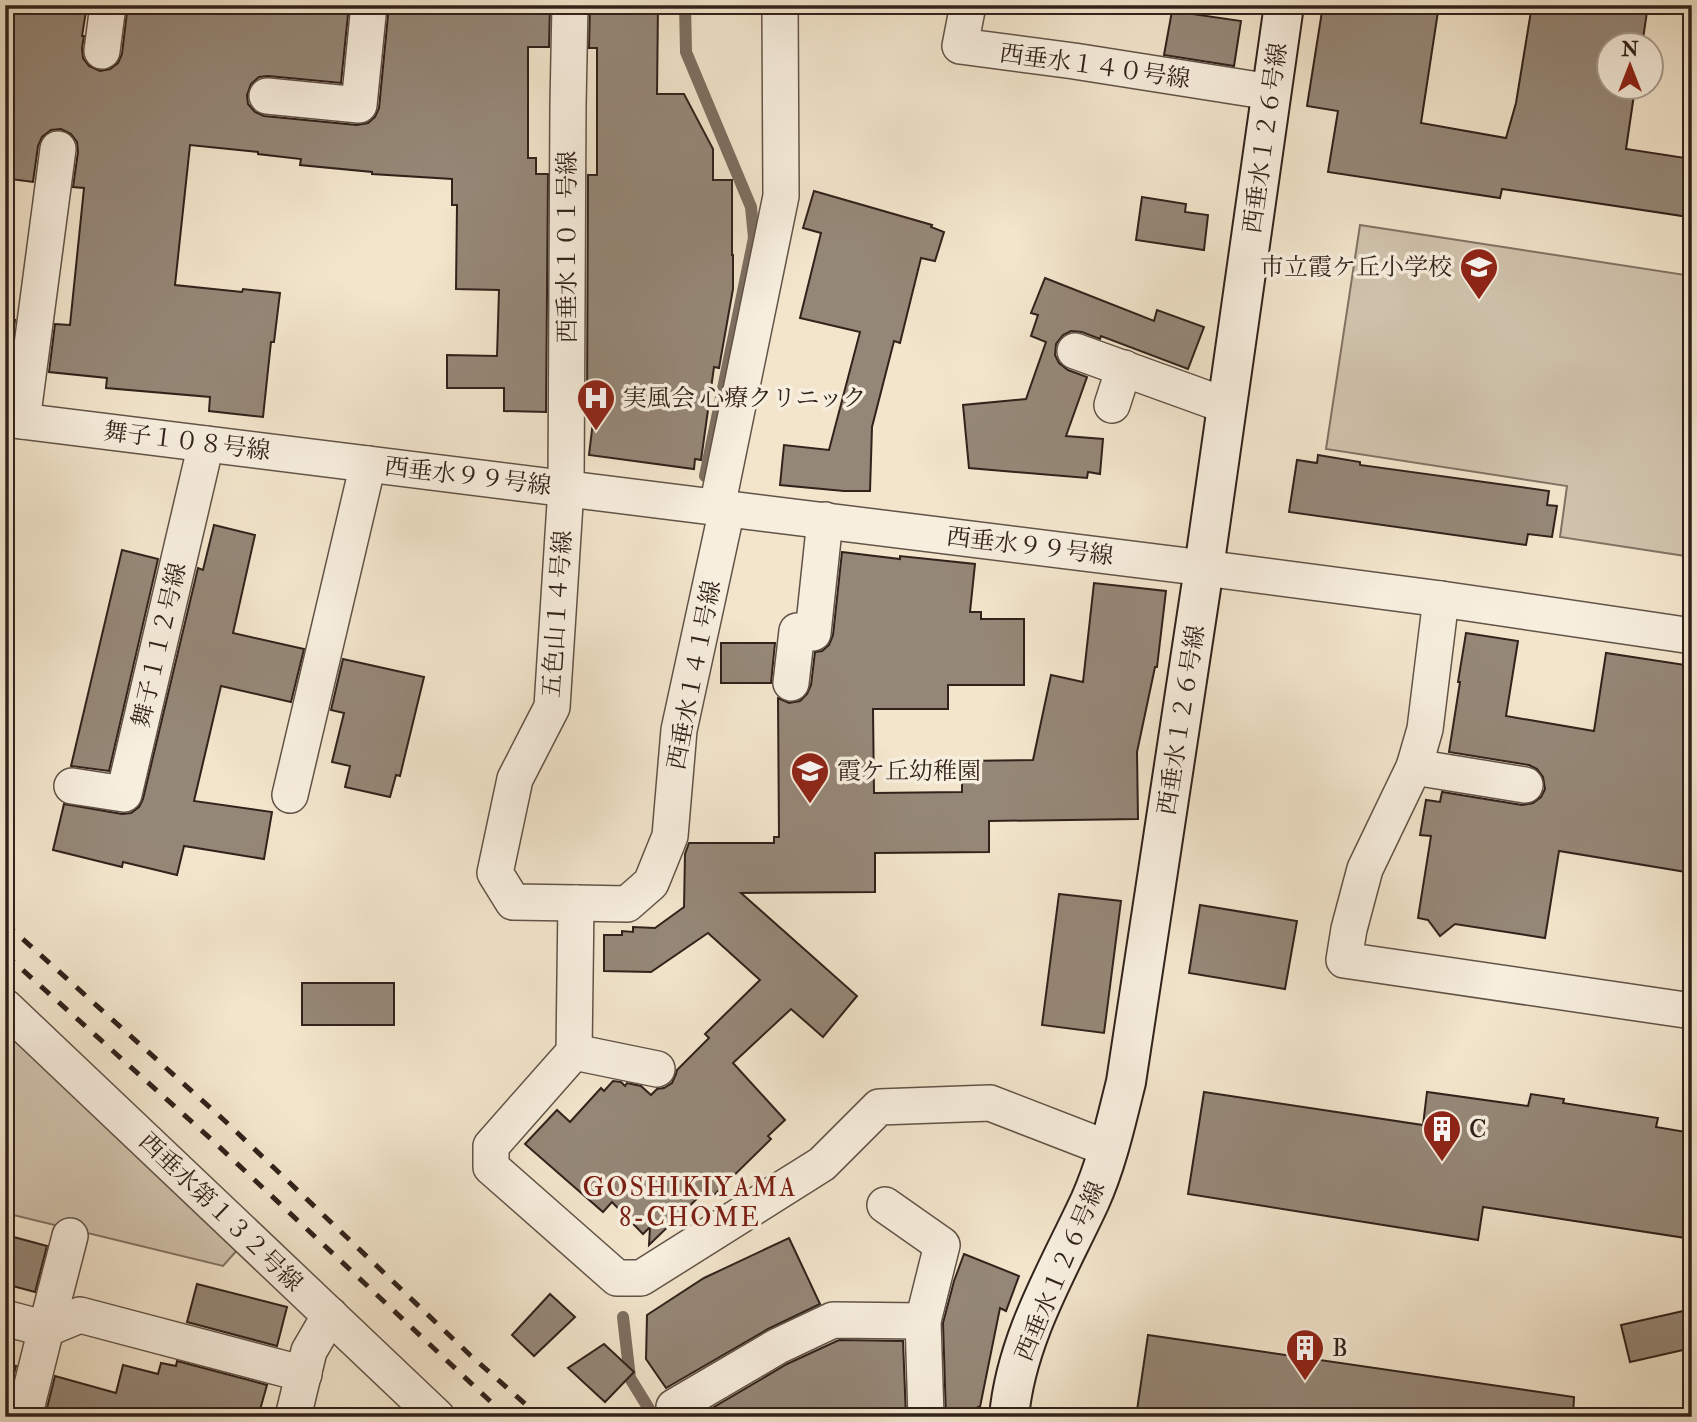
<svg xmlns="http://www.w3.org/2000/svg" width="1697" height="1422" viewBox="0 0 1697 1422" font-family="'IM FELL Double Pica','Noto Serif JP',serif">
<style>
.green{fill:#d1c4ae;stroke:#817364;stroke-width:2}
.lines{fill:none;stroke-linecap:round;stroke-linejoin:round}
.stream{stroke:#7d6f61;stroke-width:12}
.building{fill:#958777;stroke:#31221b;stroke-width:2}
.street-casing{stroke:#615347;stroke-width:38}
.secondary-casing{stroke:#31221b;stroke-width:42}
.street{stroke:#f7eede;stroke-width:35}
.secondary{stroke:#f7eede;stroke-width:38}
.rail{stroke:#31221b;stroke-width:5;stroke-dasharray:12 12;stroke-linecap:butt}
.labels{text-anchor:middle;stroke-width:7;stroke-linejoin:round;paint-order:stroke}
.street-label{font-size:24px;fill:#31221b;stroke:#f7eede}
.poi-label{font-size:24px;fill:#31221b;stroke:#f7eede;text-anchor:start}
.neighbourhood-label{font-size:26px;letter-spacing:2px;fill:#7a1f14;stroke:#f7eede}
</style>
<rect width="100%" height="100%" fill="#f2e5cc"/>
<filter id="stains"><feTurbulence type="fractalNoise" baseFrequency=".00286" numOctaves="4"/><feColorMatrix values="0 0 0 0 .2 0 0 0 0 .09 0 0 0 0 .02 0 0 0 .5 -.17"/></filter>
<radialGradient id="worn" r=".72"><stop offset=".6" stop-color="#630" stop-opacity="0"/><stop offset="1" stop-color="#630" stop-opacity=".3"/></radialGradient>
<!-- green -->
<g class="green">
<polygon points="1360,225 1692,276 1692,557 1560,537 1567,486 1326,449"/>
<polygon points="5,1027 239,1248 223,1266 5,1213"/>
</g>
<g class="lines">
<!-- stream -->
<g class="stream">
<polyline points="685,5 686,52 751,207 754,238 705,476"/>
<polyline points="623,1317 630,1378 654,1417"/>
</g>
</g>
<!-- building -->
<g class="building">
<polygon points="38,5 87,5 82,36 84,36 82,48 83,58 89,66 100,71 110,69 118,63 122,54 127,12 141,5 349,5 341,83 268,76 259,77 251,84 247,95 248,104 255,112 264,116 357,125 368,123 375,117 379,108 389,5 550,5 549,47 528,47 528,158 536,158 536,174 548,174 546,412 504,411 504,388 447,388 447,355 497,356 499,290 456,289 457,205 452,205 452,179 372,174 372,172 300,165 301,159 258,154 258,152 190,145 175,285 242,292 243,289 280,293 274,342 271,342 263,417 209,411 210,397 106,388 107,378 49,372 55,324 70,325 84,188 73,187 78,152 77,142 71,134 61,129 51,130 42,137 38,146 33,182 10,179 11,171 5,170 5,9 37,13"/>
<polygon points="590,5 658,5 657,94 684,94 713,149 713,180 732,180 732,255 733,255 733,289 719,368 714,367 701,460 695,459 694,469 589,455 594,413 587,413 588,175 597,175 597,48 589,48"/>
<polygon points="1323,5 1439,5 1421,123 1506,138 1516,103 1532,5 1648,5 1642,46 1609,46 1609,88 1635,88 1626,149 1692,159 1692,194 1689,217 1502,189 1500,198 1328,172 1338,111 1307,106"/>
<polygon points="1172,11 1241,21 1234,66 1164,55"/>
<polygon points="814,191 932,225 931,227 944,232 935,261 921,258 900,343 894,341 872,427 870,491 844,491 780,485 784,445 829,450 860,332 800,318 821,233 803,228"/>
<polygon points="1142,197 1186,204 1185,212 1208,215 1204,250 1136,240"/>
<polygon points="1045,278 1154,321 1157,310 1204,327 1188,369 1101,336 1100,339 1082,332 1071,331 1063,335 1056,344 1055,355 1059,363 1068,370 1087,377 1066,436 1103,439 1100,474 1088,472 1087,478 969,468 963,405 1026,399 1046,342 1031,336 1038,315 1031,313"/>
<polygon points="5,319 15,320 9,367 5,367"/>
<polygon points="1318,455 1360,462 1360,465 1549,491 1547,505 1557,506 1552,537 1528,534 1526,545 1289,512 1297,460 1317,463"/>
<polygon points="214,525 255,535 233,633 304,649 291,702 221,686 194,801 272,812 264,859 184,846 177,875 123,862 122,867 53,850 64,804 122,814 131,813 139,807 143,799 198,568 203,570"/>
<polygon points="122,550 158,559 109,771 71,766"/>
<polygon points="842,552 900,559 900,556 975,564 970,612 981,612 981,619 1024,619 1024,685 948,685 948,709 873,709 874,793 962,792 962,761 1033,760 1051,675 1083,682 1094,583 1166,591 1157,667 1155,667 1137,752 1138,819 989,821 989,852 875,853 875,892 741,893 857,996 823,1037 791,1009 733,1063 785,1120 768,1136 771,1139 713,1196 707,1189 649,1245 650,1227 643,1234 612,1202 603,1212 525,1144 557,1110 570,1122 601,1088 604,1091 613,1081 621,1082 625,1086 627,1083 641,1086 651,1095 657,1089 664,1088 672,1083 676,1074 677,1070 709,1038 705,1034 760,980 708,933 651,972 604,971 604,935 622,935 622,931 633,932 633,927 655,928 684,907 685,854 689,843 774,843 774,837 779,837 778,698 789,703 800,701 807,694 811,685 815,652 822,651 829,645 833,635"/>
<polygon points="1466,633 1518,641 1506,716 1594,731 1606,653 1692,666 1692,873 1559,851 1545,938 1455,924 1440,936 1428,920 1418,918 1431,836 1420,835 1426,800 1440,802 1442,792 1522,805 1533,803 1541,797 1545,789 1543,777 1537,769 1529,765 1449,752 1460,682 1458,682"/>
<polygon points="721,643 775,643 771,683 721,683"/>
<polygon points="343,659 424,677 400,776 396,775 390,797 345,787 350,766 332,762 344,713 331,710"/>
<polygon points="1059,894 1121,901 1104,1033 1042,1025"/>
<polygon points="1200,905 1297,921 1285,989 1189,973"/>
<rect x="302" y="983" width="92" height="42"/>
<polygon points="1204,1092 1423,1125 1427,1092 1528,1106 1531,1094 1564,1099 1563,1103 1658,1118 1656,1127 1692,1133 1692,1239 1483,1207 1478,1240 1188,1194"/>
<polygon points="10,1236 47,1246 35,1292 5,1284 5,1255"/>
<polygon points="789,1238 820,1304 768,1329 666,1388 646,1359 647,1315 704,1278"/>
<polygon points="964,1254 1019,1276 1006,1311 1000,1308 980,1407 978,1407 978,1417 946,1417 943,1323 954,1281"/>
<polygon points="197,1284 287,1307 277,1346 187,1322"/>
<polygon points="550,1294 575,1317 534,1356 512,1335"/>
<polygon points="1692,1309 1692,1348 1630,1362 1621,1325"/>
<polygon points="1148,1335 1574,1397 1573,1417 1136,1417"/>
<polygon points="839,1340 903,1341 906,1417 697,1417 787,1364"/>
<polygon points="604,1344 634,1372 605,1402 568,1368"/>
<polygon points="177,1361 267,1385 258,1417 78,1417 47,1408 55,1376 116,1393 123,1365 158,1374 161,1363 176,1366"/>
<polygon points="5,1363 16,1366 8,1398 5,1397"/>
</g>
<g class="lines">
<defs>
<g id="street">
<polyline points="570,5 568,105 566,488 552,707 515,779 495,873 513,902 576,903 574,1052 491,1146 491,1167 617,1278 641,1278 822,1164 879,1107 990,1103 1109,1149"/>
<polyline points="968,5 960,46 1074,61 1271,92"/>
<polyline points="102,51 108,5"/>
<polyline points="267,96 359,105 369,5"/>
<polyline points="1075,351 1227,406"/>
<polyline points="1112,405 1124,368"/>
<polyline points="5,419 1204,568 1441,599 1692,636"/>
<polyline points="22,421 58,149"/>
<polyline points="717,507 781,196 780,5"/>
<polyline points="1441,599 1425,729 1414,767 1365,869 1349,929 1344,960 1692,1011"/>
<polyline points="791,683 797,631 813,633 825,520"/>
<polyline points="1414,767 1525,785"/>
<polyline points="72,786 124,794 206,444"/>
<polyline points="290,795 368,464"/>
<polyline points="576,903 627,904 651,883 670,836 679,730 727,509"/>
<polyline points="5,1007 437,1417"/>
<polyline points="574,1052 657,1069"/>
<polyline points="885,1205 942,1245 923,1321 926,1417"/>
<polyline points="5,1318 46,1329 70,1236"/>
<polyline points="674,1407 778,1346 833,1320 923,1321"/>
<polyline points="24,1417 46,1329 80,1315 304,1374"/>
<polyline points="293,1417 309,1351 330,1315"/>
</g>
<path id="secondary" d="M1009,1417c7,-78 49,-147 81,-216 17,-38 26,-79 36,-119l78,-514 80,-563"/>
</defs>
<!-- street casing -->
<use href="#street" class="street-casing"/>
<!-- secondary casing -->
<use href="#secondary" class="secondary-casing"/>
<!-- street -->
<use href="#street" class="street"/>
<!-- secondary -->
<use href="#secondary" class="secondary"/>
<!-- rail -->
<g class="rail">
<polyline points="5,923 225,1121 470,1355 540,1417"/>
<polyline points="5,954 212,1140 507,1417"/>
</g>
</g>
<!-- icons -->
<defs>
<symbol id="school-pin" viewBox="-11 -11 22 30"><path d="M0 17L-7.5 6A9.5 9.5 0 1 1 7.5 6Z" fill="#8f2418" stroke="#f7eede"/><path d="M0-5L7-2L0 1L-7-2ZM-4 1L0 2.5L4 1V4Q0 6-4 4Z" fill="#fff"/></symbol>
<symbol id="hospital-pin" viewBox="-11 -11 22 30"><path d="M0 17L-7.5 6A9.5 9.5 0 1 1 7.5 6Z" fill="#8f2418" stroke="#f7eede"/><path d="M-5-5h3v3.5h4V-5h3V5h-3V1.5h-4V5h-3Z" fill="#fff"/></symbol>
<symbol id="building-pin" viewBox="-11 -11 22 30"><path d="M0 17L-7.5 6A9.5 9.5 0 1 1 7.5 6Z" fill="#8f2418" stroke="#f7eede"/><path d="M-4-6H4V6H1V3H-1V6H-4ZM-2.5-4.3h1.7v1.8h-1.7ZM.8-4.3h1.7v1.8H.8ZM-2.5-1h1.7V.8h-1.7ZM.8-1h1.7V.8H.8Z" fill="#fff"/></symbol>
</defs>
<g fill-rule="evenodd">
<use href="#school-pin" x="1457" y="245" width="44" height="60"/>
<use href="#hospital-pin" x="574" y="376" width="44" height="60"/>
<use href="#school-pin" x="788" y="749" width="44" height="60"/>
<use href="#building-pin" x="1420" y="1107" width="44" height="60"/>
<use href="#building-pin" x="1283" y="1326" width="44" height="60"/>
</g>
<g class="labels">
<!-- street labels -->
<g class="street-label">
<text transform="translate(1095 66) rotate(8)" y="8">西垂水１４０号線</text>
<text transform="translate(1265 138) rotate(-82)" y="8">西垂水１２６号線</text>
<text transform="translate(567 247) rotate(-90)" y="8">西垂水１０１号線</text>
<text transform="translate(187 441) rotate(7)" y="8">舞子１０８号線</text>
<text transform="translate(468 476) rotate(7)" y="8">西垂水９９号線</text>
<text transform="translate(1030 546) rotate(7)" y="8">西垂水９９号線</text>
<text transform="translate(557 614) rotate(-86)" y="8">五色山１４号線</text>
<text transform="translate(159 645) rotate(-77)" y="8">舞子１１２号線</text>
<text transform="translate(694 675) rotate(-79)" y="8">西垂水１４１号線</text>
<text transform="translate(1181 720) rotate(-81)" y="8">西垂水１２６号線</text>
<text transform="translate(221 1212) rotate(44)" y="8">西垂水第１３２号線</text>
<text transform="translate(1060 1271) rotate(-67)" y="8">西垂水１２６号線</text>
</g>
<!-- poi labels -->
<g class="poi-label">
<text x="1452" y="275" text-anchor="end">市立霞ケ丘小学校</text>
<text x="623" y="406">実風会 心療クリニック</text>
<text x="837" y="779">霞ケ丘幼稚園</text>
<text x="1469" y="1137">C</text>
<text x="1332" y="1356">B</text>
</g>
<!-- neighbourhood labels -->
<g class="neighbourhood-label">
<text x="690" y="1196">GOSHIKIYAMA<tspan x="690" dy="30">8-CHOME</tspan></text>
</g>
</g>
<!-- margin -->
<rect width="1697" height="1422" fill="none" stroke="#f2e5cc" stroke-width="28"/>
<rect x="7" y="7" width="1683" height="1408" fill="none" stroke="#31221b" stroke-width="3.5"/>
<rect x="14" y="14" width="1669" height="1394" fill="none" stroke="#31221b" stroke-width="2"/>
<!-- north arrow -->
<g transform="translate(1630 66)"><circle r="33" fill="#f7eede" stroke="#a89c90" stroke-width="2"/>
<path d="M0-5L12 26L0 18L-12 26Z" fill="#8f2418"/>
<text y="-10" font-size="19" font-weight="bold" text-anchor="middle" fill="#31221b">N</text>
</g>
<rect width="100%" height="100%" filter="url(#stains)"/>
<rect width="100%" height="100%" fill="url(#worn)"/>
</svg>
